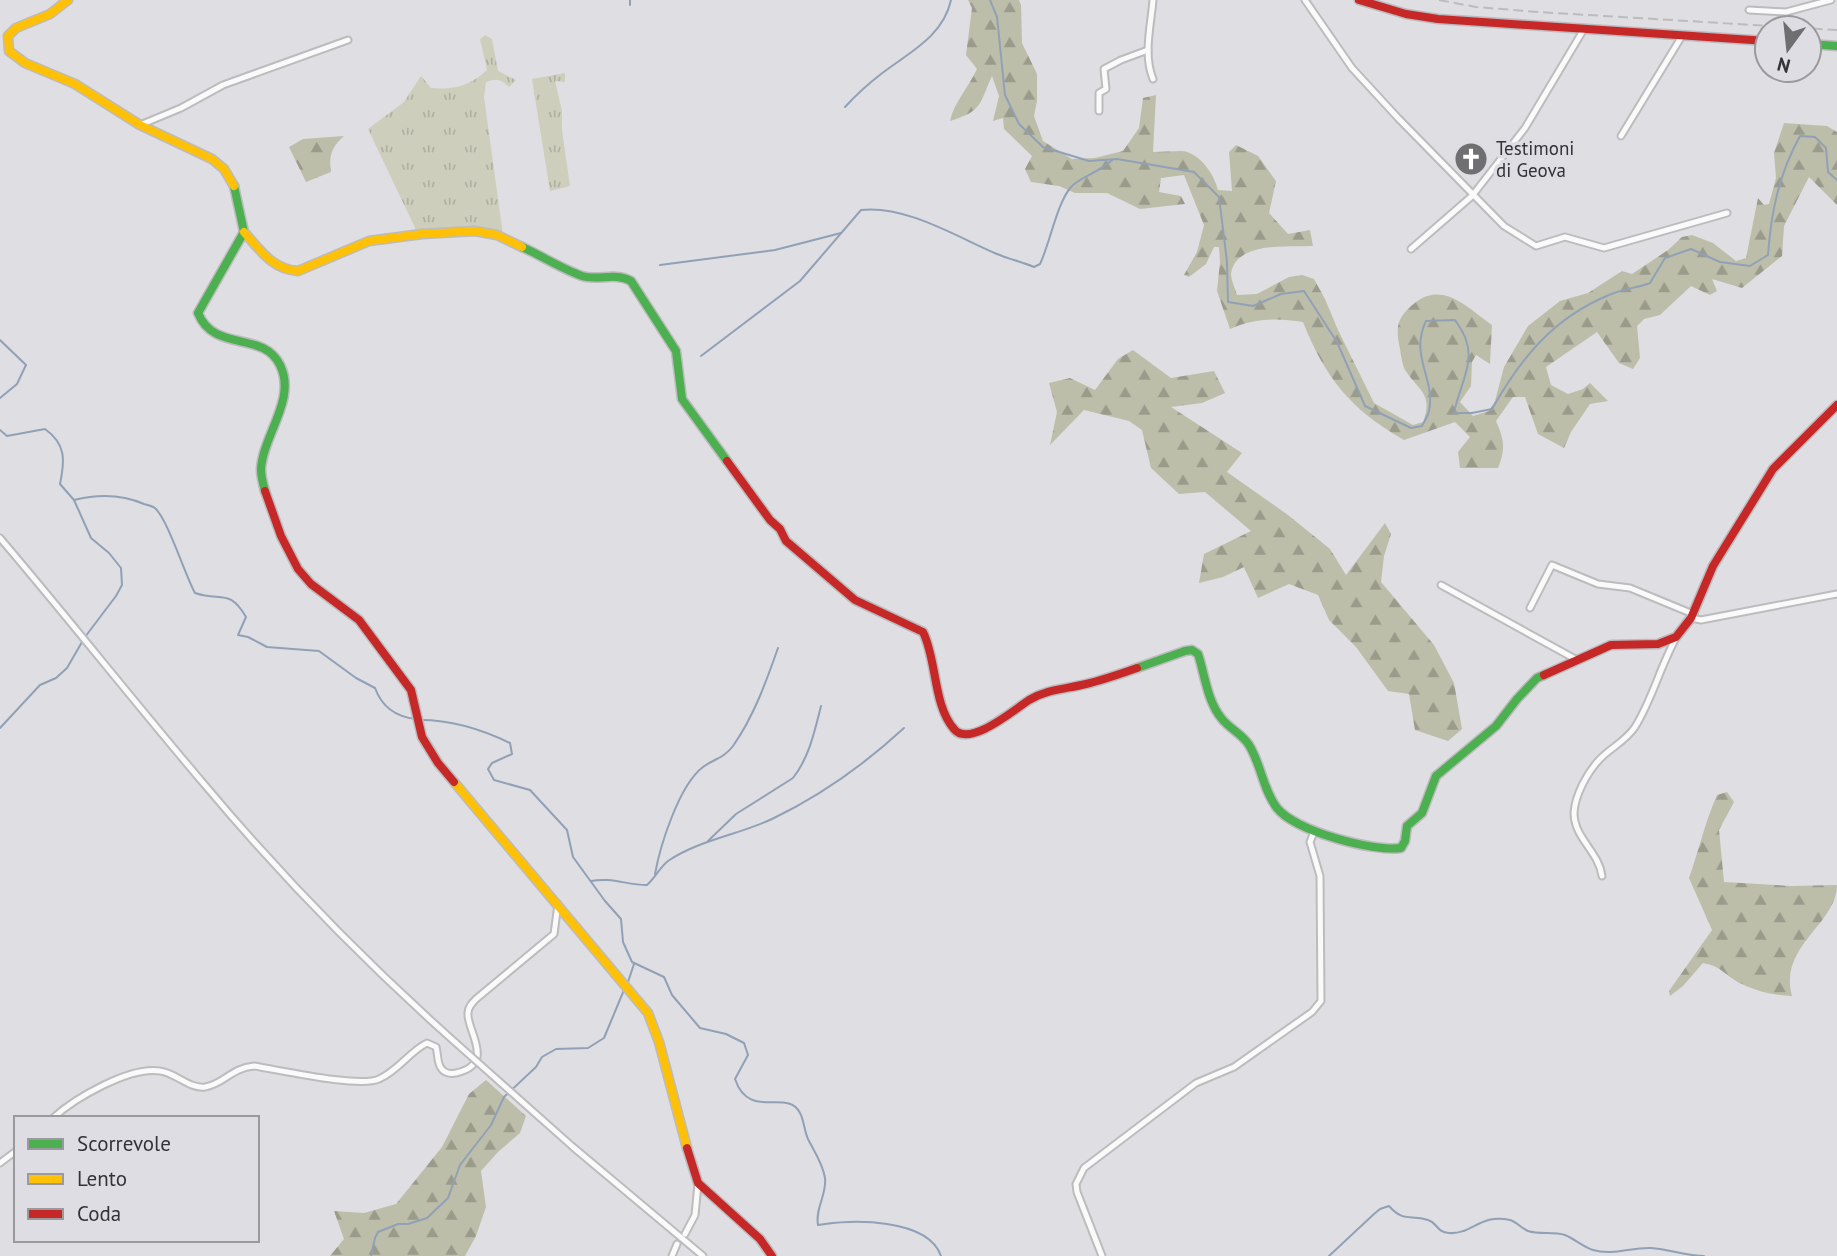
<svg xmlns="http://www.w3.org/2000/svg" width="1837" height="1256" viewBox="0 0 1837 1256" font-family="'PT Sans',sans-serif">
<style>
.grass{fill:url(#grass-tufts)}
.forest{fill:url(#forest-firs)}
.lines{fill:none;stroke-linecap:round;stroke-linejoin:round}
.stream{stroke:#90a1b7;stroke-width:2}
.street-casing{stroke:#bcbbbe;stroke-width:9}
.fast-casing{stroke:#bcbbbe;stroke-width:11}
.slow-casing{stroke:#bcbbbe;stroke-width:11}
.jam-casing{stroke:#bcbbbe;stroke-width:11}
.street{stroke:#fafafb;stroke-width:5}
.fast{stroke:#4caf50;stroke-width:8}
.slow{stroke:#ffc107;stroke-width:8}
.jam{stroke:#c62828;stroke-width:8}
.rail{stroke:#bcbcbd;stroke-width:2;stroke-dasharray:10 5;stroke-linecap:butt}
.street-bridge-casing{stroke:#bcbbbe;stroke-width:9;stroke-linecap:butt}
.street-bridge{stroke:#fafafb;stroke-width:5}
.labels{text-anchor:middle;stroke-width:7;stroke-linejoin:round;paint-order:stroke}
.poi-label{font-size:19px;fill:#333335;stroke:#dedde3;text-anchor:start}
</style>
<defs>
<pattern id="grass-tufts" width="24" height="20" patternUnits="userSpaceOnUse" patternTransform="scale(1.75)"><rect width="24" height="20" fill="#cdcebc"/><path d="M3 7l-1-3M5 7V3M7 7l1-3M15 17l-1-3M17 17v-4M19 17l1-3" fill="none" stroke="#b0b1a2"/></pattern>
<pattern id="forest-firs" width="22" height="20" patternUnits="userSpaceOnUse" patternTransform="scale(1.75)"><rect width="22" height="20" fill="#bdbeaa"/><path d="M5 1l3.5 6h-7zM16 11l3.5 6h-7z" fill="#9a9b8b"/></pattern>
</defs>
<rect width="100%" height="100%" fill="#dfdee2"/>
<!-- grass -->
<g class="grass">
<path d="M485,35l7,4 6,32 18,9 -7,7c-8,-8 -13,-9 -23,-5l-2,15 19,138 -86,-3 -49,-103 36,-27 17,-26 10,12c23,2 39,-2 56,-18l-7,-31z"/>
<polygon points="565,73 565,82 555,81 562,111 562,130 570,186 550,191 532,79"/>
</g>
<!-- forest -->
<g class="forest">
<path d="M968,0h51l2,5 1,38 15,31v27l-3,15 9,25 29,18 23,-1 28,-7 16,-23 4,-30 13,-3 -3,57c10,0 19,-1 29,-1 18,2 32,23 36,39l14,1 -3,-39 7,-7 22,11 18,25 -7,32 19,21 22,-4 3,16c-23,1 -78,-5 -82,28 0,6 4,14 6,21l20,-1 32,-17 13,-2 12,4 11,20 13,31 36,73 39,22 10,-3c11,-28 -5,-32 -18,-52 -3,-6 -4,-15 -5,-21 -5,-23 -3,-32 16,-47 28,-21 53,7 76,23l-2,39 -14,-9 -4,7 -1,24 -11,16 13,14 16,-5 6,-10 9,-34 24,-41 32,-25 28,-8 34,-22 10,3 36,-24 14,-13 10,-2 21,8 23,18 10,-3 12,-60 6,7 5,-1 7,-26 -2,-25 10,-30 43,3 10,6v73l-28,-28 -25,49 -2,30 -40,32 -30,-9 5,12 -7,4 -19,-9 -31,29 -16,4 -7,7 3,32 -7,11 -14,-6 -22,-31 -51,35 5,18 17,9 15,-5 7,-6 18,18 -18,3 -19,28 -7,16 -26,-14 -13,-37h-12l-17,24c8,18 10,28 2,47h-38l-2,-16 12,-15 -15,-15 -51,18c-54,-31 -78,-61 -101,-118 -26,-4 -48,-4 -73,7l-13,-38 3,-29 -1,-15h-5l-8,17 -17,13 -5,-2 13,-23 7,-27 -20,-50 -23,3 -2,14 22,4 4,8 -45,5 -33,-16h-32l-16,-7 -28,-4 -6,-13 7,-13 -28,-27 -1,-11 -10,3 6,-25 -7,-20c-13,28 -9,35 -42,45 4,-19 19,-34 27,-52l-11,-14 6,-47z"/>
<path d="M344,136c-13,12 -15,19 -13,36l-25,10 -17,-35 14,-8z"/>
<polygon points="1133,350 1171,378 1214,371 1225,393 1202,403 1171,407 1242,453 1227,472 1288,515 1330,549 1346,575 1385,523 1391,534 1384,556 1381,582 1434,645 1454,683 1462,729 1448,741 1415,730 1409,694 1388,691 1356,647 1329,620 1318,595 1289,584 1258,598 1244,567 1223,577 1199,583 1204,554 1251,531 1205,492 1179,494 1151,468 1142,430 1129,421 1084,410 1050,445 1057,412 1049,383 1070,378 1095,390 1118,359"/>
<path d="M1727,792l7,10 -15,28 5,52 67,4 46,-1c0,39 -59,61 -45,111 -18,-1 -34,-4 -50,-12 -16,-7 -20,-18 -39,-21l-20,23 -13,10 -1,-5 43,-61 -23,-52c10,-28 16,-56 28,-83z"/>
<polygon points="486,1080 526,1116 520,1133 498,1152 481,1171 486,1207 476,1236 465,1256 330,1256 344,1239 334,1211 364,1213 396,1204 442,1147 469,1094"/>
</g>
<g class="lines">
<!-- stream -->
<g class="stream">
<polyline points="630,0 630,5"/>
<path d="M990,0l7,17 8,78 14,29 24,23 46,14 28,-2 77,13 25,25 8,65 1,40 25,4 28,-12 23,-3 33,51 28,64 46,22 11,-2c2,-4 6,-10 7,-15 7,-32 -20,-55 -3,-90l29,-1c4,6 9,13 11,20 9,23 -8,50 -12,73h18l20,-4c29,-51 61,-91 117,-114 13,-6 28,-7 41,-12l15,-25 26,-9 29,13 30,4 18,-11c3,-43 11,-81 32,-119l15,1 11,11 2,24 9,8"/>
<path d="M845,107c11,-12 23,-23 36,-33 27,-21 62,-37 70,-74"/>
<polyline points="660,265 775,250 841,233"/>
<polyline points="0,340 26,365 17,384 0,398"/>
<path d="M701,356l99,-75 61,-71c45,-5 96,27 136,44 12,5 25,8 37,13l6,-3c10,-21 17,-61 31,-77 7,-9 29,-15 41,-27"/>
<path d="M0,430l7,6 38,-7c21,15 20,31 15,55l14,16c24,-6 47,-6 70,4 4,1 8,2 11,4 13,12 30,67 40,85 26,9 34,-5 51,24l-8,18 10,2 19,10 52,4 37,27 19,10c7,19 21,29 41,31"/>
<polyline points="74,500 91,538 109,553 121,568 122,585 116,596 85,637"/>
<path d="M421,720c30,0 62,10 89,23l2,11 -20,9 -4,6 6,11 36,10 37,40 6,27 32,44 16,18 2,23 9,20 32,15 8,18 28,33 26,6 18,9 4,12 -13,24c14,42 53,9 65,34 4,7 4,17 8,26 6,12 15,25 17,39 2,17 -10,30 -7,47 33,-6 110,-7 123,31"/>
<polyline points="0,728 40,685 56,678 67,668 82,642"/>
<path d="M708,841l28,-27 57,-36c16,-20 22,-48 28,-72"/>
<path d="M655,874c5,-28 24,-89 48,-107 11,-8 21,-9 30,-21 21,-30 33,-64 45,-98"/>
<path d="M591,881c20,-4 36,4 56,4 8,-7 13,-18 21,-24 31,-21 70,-26 104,-42 48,-23 93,-55 132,-91"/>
<polyline points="628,982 634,964"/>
<polyline points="371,1256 375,1238 378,1232 398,1224 408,1224 427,1218 448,1198 460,1165 491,1125 504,1097 536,1067 542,1057 556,1049 588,1048 604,1038 624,990"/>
<path d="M1329,1256l45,-42 6,-5 9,-3c15,17 21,8 39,14 10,3 8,12 21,13 22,2 32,-20 61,-13 7,2 11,8 18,11 12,4 25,0 37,4 10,4 18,12 28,15 20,6 38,-3 58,-2 18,1 35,8 53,8"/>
</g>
<defs>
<g id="street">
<polyline points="1305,0 1352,68 1398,118 1504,226 1536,246 1565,237 1604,248 1727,213"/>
<polyline points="1749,10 1786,12 1831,0"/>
<path d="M1153,79c-10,-24 -2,-54 0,-79"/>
<polyline points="1099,111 1099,93 1106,89 1104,69 1121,60 1148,50"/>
<polyline points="140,125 181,108 223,85 348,40"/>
<polyline points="1621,136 1682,36"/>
<polyline points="1411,249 1472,196 1525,128 1584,29"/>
<path d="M0,538c69,81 135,165 204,246 77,92 162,179 252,259"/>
<polyline points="1441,585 1577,660"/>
<polyline points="1530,608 1552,565 1598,584 1630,588 1693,614"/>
<polyline points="1691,618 1701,620 1837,594"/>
<path d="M1602,876c-3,-24 -28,-38 -28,-63 1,-18 13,-40 25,-53 11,-12 27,-19 36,-33 17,-27 25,-60 41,-89"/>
<path d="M53,1118c22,-20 77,-52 107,-47 16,2 29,18 45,16 19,-3 26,-19 49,-21 26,4 105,22 125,13 19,-8 31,-28 48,-36l9,4c2,6 1,16 5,21 3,5 9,6 15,5 41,-9 10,-43 12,-60 0,-6 4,-10 8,-14l78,-65 4,-30"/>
<polyline points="573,1147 703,1256"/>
<polyline points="0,1163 16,1151"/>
<polyline points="685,1234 695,1215 698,1184"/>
<polyline points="672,1256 677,1244"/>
<polyline points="1102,1256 1077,1192 1076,1184 1084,1168 1196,1083 1234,1067 1312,1012 1321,1001 1320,876 1310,842 1314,832"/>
</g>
<g id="fast">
<polyline points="1809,44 1837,46"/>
<path d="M234,186l10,46 -46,81c16,40 65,17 82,52 17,34 -17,70 -19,104 0,7 2,15 4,22"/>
<path d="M522,247c20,9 40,22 60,29 16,5 33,-4 49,5l45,70 6,48 45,62"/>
<path d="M1137,668l48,-17 7,-1 6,4c7,21 9,47 24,65 8,10 20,15 27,26 12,19 14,45 28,63 18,23 96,44 124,40l4,-7 2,-15 15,-13 14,-37 60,-50 21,-27 20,-21 7,-3"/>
</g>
<g id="slow">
<polyline points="68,0 50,14 16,28 8,36 9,51 25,63 75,84 140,125 212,159 224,169 234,186"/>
<path d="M244,232c16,18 28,37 54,39l71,-30 53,-7 53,-3 22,4 25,12"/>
<polyline points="454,782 648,1013 659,1042 687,1148"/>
</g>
<g id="jam">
<polyline points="1359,0 1406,14 1438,19 1767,41"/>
<path d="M727,461l43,59 10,9 6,12 69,59 68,32c14,28 10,73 31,97 15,19 60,-19 75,-29 18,-11 37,-11 57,-16 17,-4 34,-10 51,-16"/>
<polyline points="265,491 281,536 298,569 311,584 359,620 411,690 422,737 438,763 454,782"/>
<polyline points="1544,675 1611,645 1658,644 1676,637 1691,618 1713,566 1773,469 1837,405"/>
<polyline points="687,1148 698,1183 760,1239 772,1256"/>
</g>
</defs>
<!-- street casing -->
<use href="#street" class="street-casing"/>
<!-- fast casing -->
<use href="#fast" class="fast-casing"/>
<!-- slow casing -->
<use href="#slow" class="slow-casing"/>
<!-- jam casing -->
<use href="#jam" class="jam-casing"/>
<!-- street -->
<use href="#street" class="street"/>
<!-- fast -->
<use href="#fast" class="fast"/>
<!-- slow -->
<use href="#slow" class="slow"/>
<!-- jam -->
<use href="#jam" class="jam"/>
<!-- rail -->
<polyline class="rail" points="1439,0 1476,7 1538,12 1837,30"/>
<defs>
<polyline id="street-bridge" points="456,1043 573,1147"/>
</defs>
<!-- street-bridge casing -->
<use href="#street-bridge" class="street-bridge-casing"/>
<!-- street-bridge -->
<use href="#street-bridge" class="street-bridge"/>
</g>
<!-- icons -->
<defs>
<symbol id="church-disc" viewBox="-11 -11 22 22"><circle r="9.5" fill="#6f6f72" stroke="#dedde3"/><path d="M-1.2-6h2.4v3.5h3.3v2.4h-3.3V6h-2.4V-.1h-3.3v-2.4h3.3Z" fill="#fff"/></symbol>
</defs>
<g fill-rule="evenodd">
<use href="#church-disc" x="1452" y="140" width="38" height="38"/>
</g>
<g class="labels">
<!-- poi labels -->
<g class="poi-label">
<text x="1496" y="155">Testimoni<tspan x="1496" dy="22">di Geova</tspan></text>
</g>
</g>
<!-- legend -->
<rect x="14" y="1116" width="245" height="126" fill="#dedde3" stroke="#9a999d" stroke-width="2"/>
<rect x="28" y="1139" width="35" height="10" fill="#4caf50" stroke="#9a999d" stroke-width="2"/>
<text x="77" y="1151" font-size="21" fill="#333335">Scorrevole</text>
<rect x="28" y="1174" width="35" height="10" fill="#ffc107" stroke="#9a999d" stroke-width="2"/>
<text x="77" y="1186" font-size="21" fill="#333335">Lento</text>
<rect x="28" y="1209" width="35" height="10" fill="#c62828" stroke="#9a999d" stroke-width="2"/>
<text x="77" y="1221" font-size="21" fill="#333335">Coda</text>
<!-- north arrow -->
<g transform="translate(1788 49) rotate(195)"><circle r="33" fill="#dedde3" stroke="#9a999d" stroke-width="2"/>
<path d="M0-5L12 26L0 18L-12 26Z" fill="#6f6f72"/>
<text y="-10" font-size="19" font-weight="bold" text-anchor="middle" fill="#333335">N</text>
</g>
</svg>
